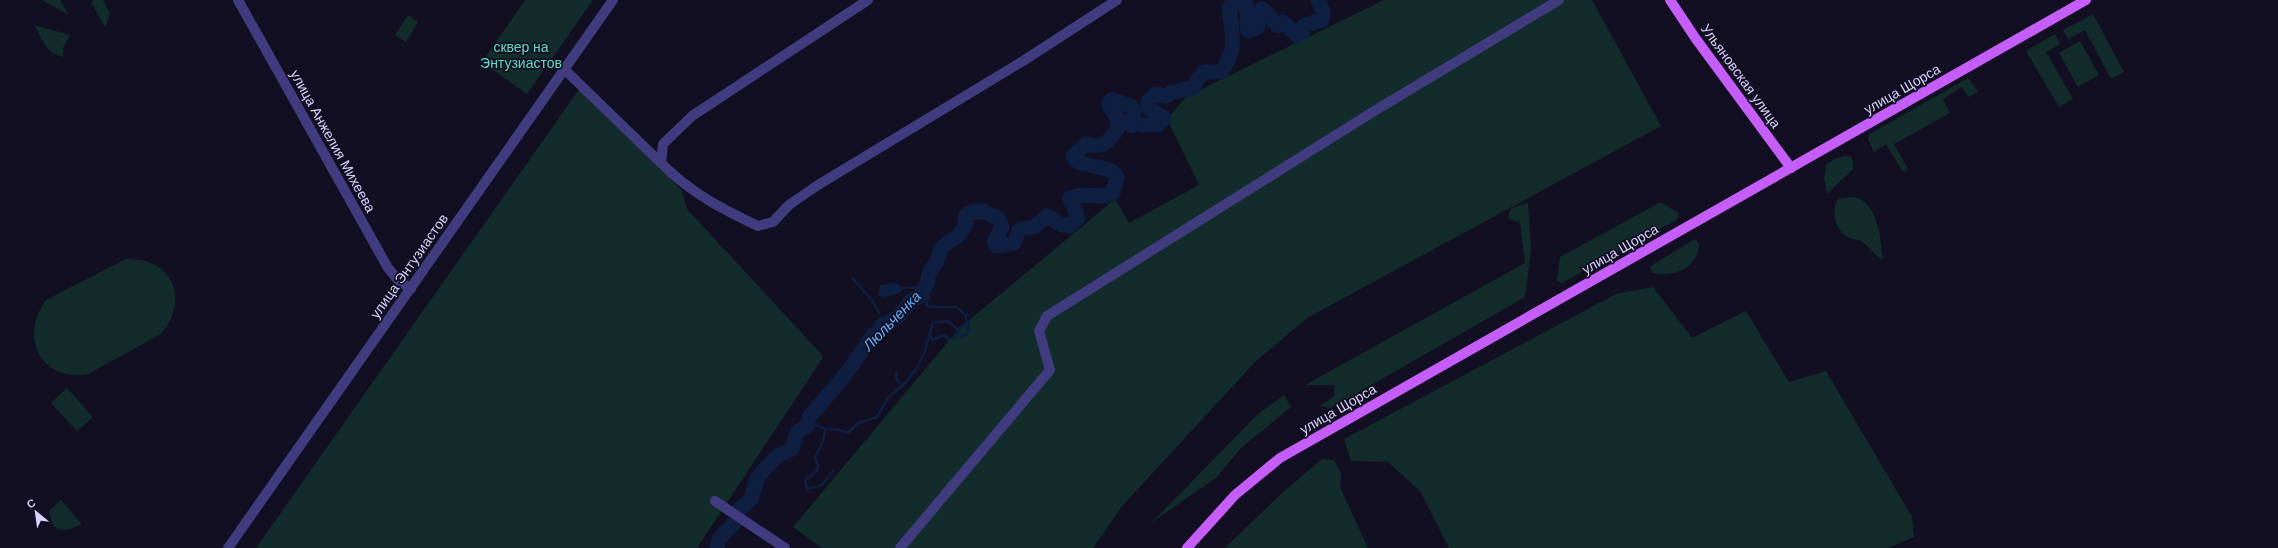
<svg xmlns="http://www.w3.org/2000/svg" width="2278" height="548" viewBox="0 0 2278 548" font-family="'DM Sans',sans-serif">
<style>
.green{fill:#122c2c}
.water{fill:#0e1f42}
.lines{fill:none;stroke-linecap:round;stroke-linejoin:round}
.stream{stroke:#0e1f42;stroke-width:2.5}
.river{stroke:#0e1f42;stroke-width:15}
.minor{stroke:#413c7f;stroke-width:10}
.major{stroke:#c55ef8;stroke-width:10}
.labels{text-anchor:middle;stroke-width:3.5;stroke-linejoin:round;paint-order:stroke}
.park-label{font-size:14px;fill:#61dac1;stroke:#130f22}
.street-label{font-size:14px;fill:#d9d2fd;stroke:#130f22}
.water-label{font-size:15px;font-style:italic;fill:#64aef9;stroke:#130f22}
</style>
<rect width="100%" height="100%" fill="#130f22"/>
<!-- green -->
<g class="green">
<polygon points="42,0 60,0 69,15"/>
<polygon points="94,0 103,0 110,14 105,27 91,2"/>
<polygon points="525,0 593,0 527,94 482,62"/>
<polygon points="1384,0 1592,0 1661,126 1307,318 1255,362 1123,505 1093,548 822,548 793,527 958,330 967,322 1115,199 1129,223 1199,185 1167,119 1186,97"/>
<polygon points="2093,14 2124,72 2111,79 2085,30 2068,39 2063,30"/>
<polygon points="408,15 418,22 406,42 395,35"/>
<path d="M34,25l36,10 -7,13v9c-18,-5 -20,-16 -29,-32z"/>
<polygon points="2055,34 2060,44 2046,52 2073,99 2059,107 2026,51"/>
<polygon points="2080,41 2099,75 2078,87 2059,53"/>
<polygon points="1968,78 1978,92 1968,97 1962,87 1943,99 1950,113 1894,144 1908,169 1903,172 1886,144 1874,152 1868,139 1870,134"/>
<polygon points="580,88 645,151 682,191 687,209 822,355 822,359 697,548 256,548"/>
<polygon points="1844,156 1851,157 1853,162 1853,169 1827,194 1824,179 1826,165 1834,159"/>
<path d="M1854,197c25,6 26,42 29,63 -9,-5 -14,-14 -22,-19 -5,-2 -11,-2 -15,-5 -12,-9 -15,-26 -8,-37z"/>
<polygon points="1661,202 1678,213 1678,219 1562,283 1557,281 1560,257"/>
<polygon points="1528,203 1531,250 1525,297 1331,408 1320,406 1334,396 1335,385 1305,385 1525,263 1520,223 1508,218 1511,208"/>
<path d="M1695,239l4,5c-1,25 -26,33 -46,29l-4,-6z"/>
<path d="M126,259c47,-1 64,40 35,75l-73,40c-48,8 -69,-37 -42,-74z"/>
<polygon points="1653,287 1692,338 1746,311 1789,382 1826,371 1912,517 1914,537 1888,548 1449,548 1420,491 1388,462 1351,461 1344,439 1616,294"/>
<polygon points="67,388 93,417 77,431 51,403"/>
<polygon points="1284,395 1291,407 1240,449 1217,477 1151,523 1258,414"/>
<polygon points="1322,459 1334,460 1341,473 1340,487 1368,548 1225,548 1281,494"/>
<path d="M61,500l21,24c-11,5 -21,10 -30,0l-3,-13z"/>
</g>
<!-- water -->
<polygon class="water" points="897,283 903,288 901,292 884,298 878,295 880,285"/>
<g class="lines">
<!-- stream -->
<g class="stream">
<polyline points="853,279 872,300 879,313"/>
<polyline points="881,317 885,324"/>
<path d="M929,333l3,7 12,-5 4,4c7,0 9,-3 10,-9"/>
<path d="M957,336l4,1c8,-3 9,-9 7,-16"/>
<polyline points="896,373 897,381 903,385"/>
<polyline points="809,419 813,424 825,429 823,442 815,457 818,466 817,471 805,480 807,489 822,485 833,471"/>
<path d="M825,429h11l12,4 10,-10 19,-6 11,-19 18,-16 10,-13 8,-15 9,-31 15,-2 10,9 8,-6v-9l-10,-8h-27l-3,-3 3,-7 -4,-10c-7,3 -14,-1 -22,1"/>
</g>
<!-- river -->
<g class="river">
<path d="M1142,125h16l5,-6v-2l-16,-10 1,-6 7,-7 11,2 6,-4 22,-4 2,-7 8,-9h17c17,-24 11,-36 8,-64l2,-3 13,-4c6,9 1,21 4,30l10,-4v-14l4,-4c8,5 9,11 16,17l5,-4 14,14 6,-4 -2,-3 4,-4 17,-5 1,-9 -5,-11"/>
<path d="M739,509l12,-10 6,-20 7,-10 13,-13 15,-7 5,-17 10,-6 2,-9 37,-43 27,-39 7,-4 2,-6 15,-7 14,-17 9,-5 7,-12 2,-11 8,-12 4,-13 19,-14 6,-10 -1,-6 3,-5 15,-2 15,7 4,9 -8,15 2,4 18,-3 5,-13 15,-3 13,-11 15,9 8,1 8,-8 -8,-20 12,-3 23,1 8,-3 4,-16c-9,-15 -39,-7 -44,-21l13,-12c19,5 22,-2 32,-16l-1,-10 -8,-13 1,-4 2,-1 19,6 3,6 -4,12 2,2"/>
<polyline points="717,548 719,539 735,522"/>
</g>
<!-- minor -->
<g class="minor">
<polyline points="238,0 388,268 399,281 411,289"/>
<path d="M868,0l-176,116 -29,28 -2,19c30,30 59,45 97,63l15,-4 16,-17 29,-20 205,-124 94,-61"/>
<polyline points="564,69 661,163"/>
<polyline points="715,501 785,548"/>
<polyline points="228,548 613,0"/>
<polyline points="900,548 1050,370 1039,331 1047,316 1371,113 1559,0"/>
</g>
<!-- major -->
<g class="major">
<polyline points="1670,0 1696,39 1791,168"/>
<polyline points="1187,548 1235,495 1280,458 2086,0"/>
</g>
</g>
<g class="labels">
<!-- park labels -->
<g class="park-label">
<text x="521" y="52">сквер на<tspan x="521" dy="16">Энтузиастов</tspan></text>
</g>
<!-- street labels -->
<g class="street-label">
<text transform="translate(1741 76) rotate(54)" y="5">Ульяновская улица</text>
<text transform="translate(1902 89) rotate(-30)" y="5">улица Щорса</text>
<text transform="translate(333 141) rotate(61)" y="5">улица Анжелия Михеева</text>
<text transform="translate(1620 249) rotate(-30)" y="5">улица Щорса</text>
<text transform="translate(409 266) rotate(-55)" y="5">улица Энтузиастов</text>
<text transform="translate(1338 409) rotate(-30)" y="5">улица Щорса</text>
</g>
<!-- water labels -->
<g class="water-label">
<text transform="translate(892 321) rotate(-46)" y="5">Люльченка</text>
</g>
</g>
<!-- north arrow -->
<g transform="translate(36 512) rotate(331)" stroke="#130f22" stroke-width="3" paint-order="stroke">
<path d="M0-3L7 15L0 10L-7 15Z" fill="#d9d2fd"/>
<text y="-6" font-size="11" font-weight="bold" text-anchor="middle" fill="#d9d2fd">С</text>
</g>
</svg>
